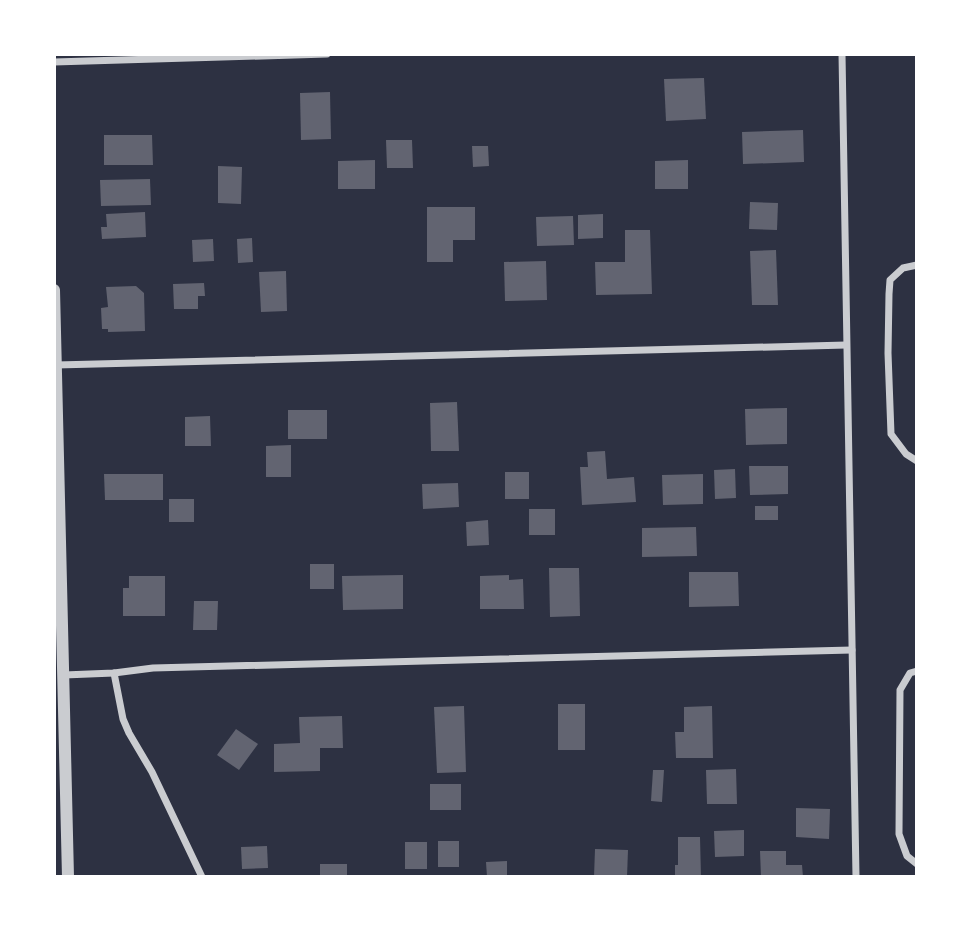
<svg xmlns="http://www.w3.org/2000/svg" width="971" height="931" viewBox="0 0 971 931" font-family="'Source Serif 4',serif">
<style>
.building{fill:#626471}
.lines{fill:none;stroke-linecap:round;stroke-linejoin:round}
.minor{stroke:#caccd0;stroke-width:7}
.tertiary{stroke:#caccd0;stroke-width:12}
</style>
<rect width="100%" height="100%" fill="#2d3142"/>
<!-- building -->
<g class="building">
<polygon points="704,78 706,119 666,121 664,79"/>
<polygon points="330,92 331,139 301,140 300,93"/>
<polygon points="803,130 804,162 743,164 742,132"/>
<polygon points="104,135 152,135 153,165 104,165"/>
<polygon points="386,140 412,140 413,168 387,168"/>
<polygon points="472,146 488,146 489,166 473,167"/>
<polygon points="375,160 375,189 338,189 338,161"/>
<polygon points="688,160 688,189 655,189 655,161"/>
<polygon points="218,166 242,167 241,204 218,203"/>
<polygon points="150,179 151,205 101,206 100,180"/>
<polygon points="750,202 778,203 777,230 749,229"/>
<polygon points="427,207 475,207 475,240 453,240 453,262 427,262"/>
<polygon points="145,212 146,237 102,239 101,227 107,227 106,214"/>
<polygon points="603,214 603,238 578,239 578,215"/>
<polygon points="573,216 574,245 537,246 536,217"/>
<polygon points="625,230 650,230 652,294 596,295 595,262 625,262"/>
<polygon points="252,238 253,262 238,263 237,239"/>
<polygon points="213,239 214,261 193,262 192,240"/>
<polygon points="776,250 778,305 752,305 750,251"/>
<polygon points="546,261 547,300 505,301 504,262"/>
<polygon points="286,271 287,311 261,312 259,272"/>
<polygon points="204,283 205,296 198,296 198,309 174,309 173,284"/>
<polygon points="136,286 144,293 145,331 108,332 108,329 102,329 101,308 108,307 106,287"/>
<polygon points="457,402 459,451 431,451 430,403"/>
<polygon points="787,408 787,444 746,445 745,409"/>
<rect x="288" y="410" width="39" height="29"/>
<polygon points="210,416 211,446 185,446 185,417"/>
<polygon points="291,445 291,477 266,477 266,446"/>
<polygon points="605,451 607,479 634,477 636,502 582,505 580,467 588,467 587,452"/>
<polygon points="749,466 788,466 788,494 750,495"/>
<polygon points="735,469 736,498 715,499 714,470"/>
<rect x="505" y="472" width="24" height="27"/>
<polygon points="104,474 163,474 163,500 105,500"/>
<polygon points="703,474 703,504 663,505 662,475"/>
<polygon points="458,483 459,507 423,509 422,484"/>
<rect x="169" y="499" width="25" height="23"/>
<rect x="755" y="506" width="23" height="14"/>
<rect x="529" y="509" width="26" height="26"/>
<polygon points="488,520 489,545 467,546 466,522"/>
<polygon points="696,527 697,556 642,557 642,528"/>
<rect x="310" y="564" width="24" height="25"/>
<polygon points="549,568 579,568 580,616 550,617"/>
<polygon points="689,572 738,572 739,606 689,607"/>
<polygon points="403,575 403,609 343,610 342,576"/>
<polygon points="509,575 509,580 523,579 524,609 480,609 480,576"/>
<polygon points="129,576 165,576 165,616 123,616 123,588 129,588"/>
<polygon points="194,601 218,601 217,630 193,630"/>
<rect x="558" y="704" width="27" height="46"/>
<polygon points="464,706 466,772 437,773 434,707"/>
<polygon points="712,706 713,758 676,758 675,732 684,732 684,707"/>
<polygon points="342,716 343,748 320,748 320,771 274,772 274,744 300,743 299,717"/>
<polygon points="236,729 258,744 239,770 217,755"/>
<polygon points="736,769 737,804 707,804 706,770"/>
<polygon points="653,770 664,770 662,802 651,801"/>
<rect x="430" y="784" width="31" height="26"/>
<polygon points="796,808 830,809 829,839 796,837"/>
<polygon points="744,830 744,856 715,857 714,831"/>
<polygon points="678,837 700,837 701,877 675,877 675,865 678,865"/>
<rect x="438" y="841" width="21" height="26"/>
<rect x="405" y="842" width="22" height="27"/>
<polygon points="267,846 268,868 242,869 241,847"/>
<polygon points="595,849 628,850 627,877 594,877"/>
<polygon points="760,851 786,851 786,865 802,865 803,877 761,877"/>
<polygon points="507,861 507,877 487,877 486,862"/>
<rect x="320" y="864" width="27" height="13"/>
</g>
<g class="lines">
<!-- minor -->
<g class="minor">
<polyline points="842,54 856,877"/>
<polyline points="54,62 327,54"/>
<polyline points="917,265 903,268 890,280 889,294 888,353 891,434 906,454 917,461"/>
<polyline points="56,365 846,345"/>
<polyline points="917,671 910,673 900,690 899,834 907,856 917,864"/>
<polyline points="114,673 123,719 129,733 152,772 202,877"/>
<polyline points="64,675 114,673 153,668 852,650"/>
</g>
<!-- tertiary -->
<polyline class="tertiary" points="54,290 68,877"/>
</g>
<!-- border -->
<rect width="971" height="931" fill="none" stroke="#ffffff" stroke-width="112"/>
</svg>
